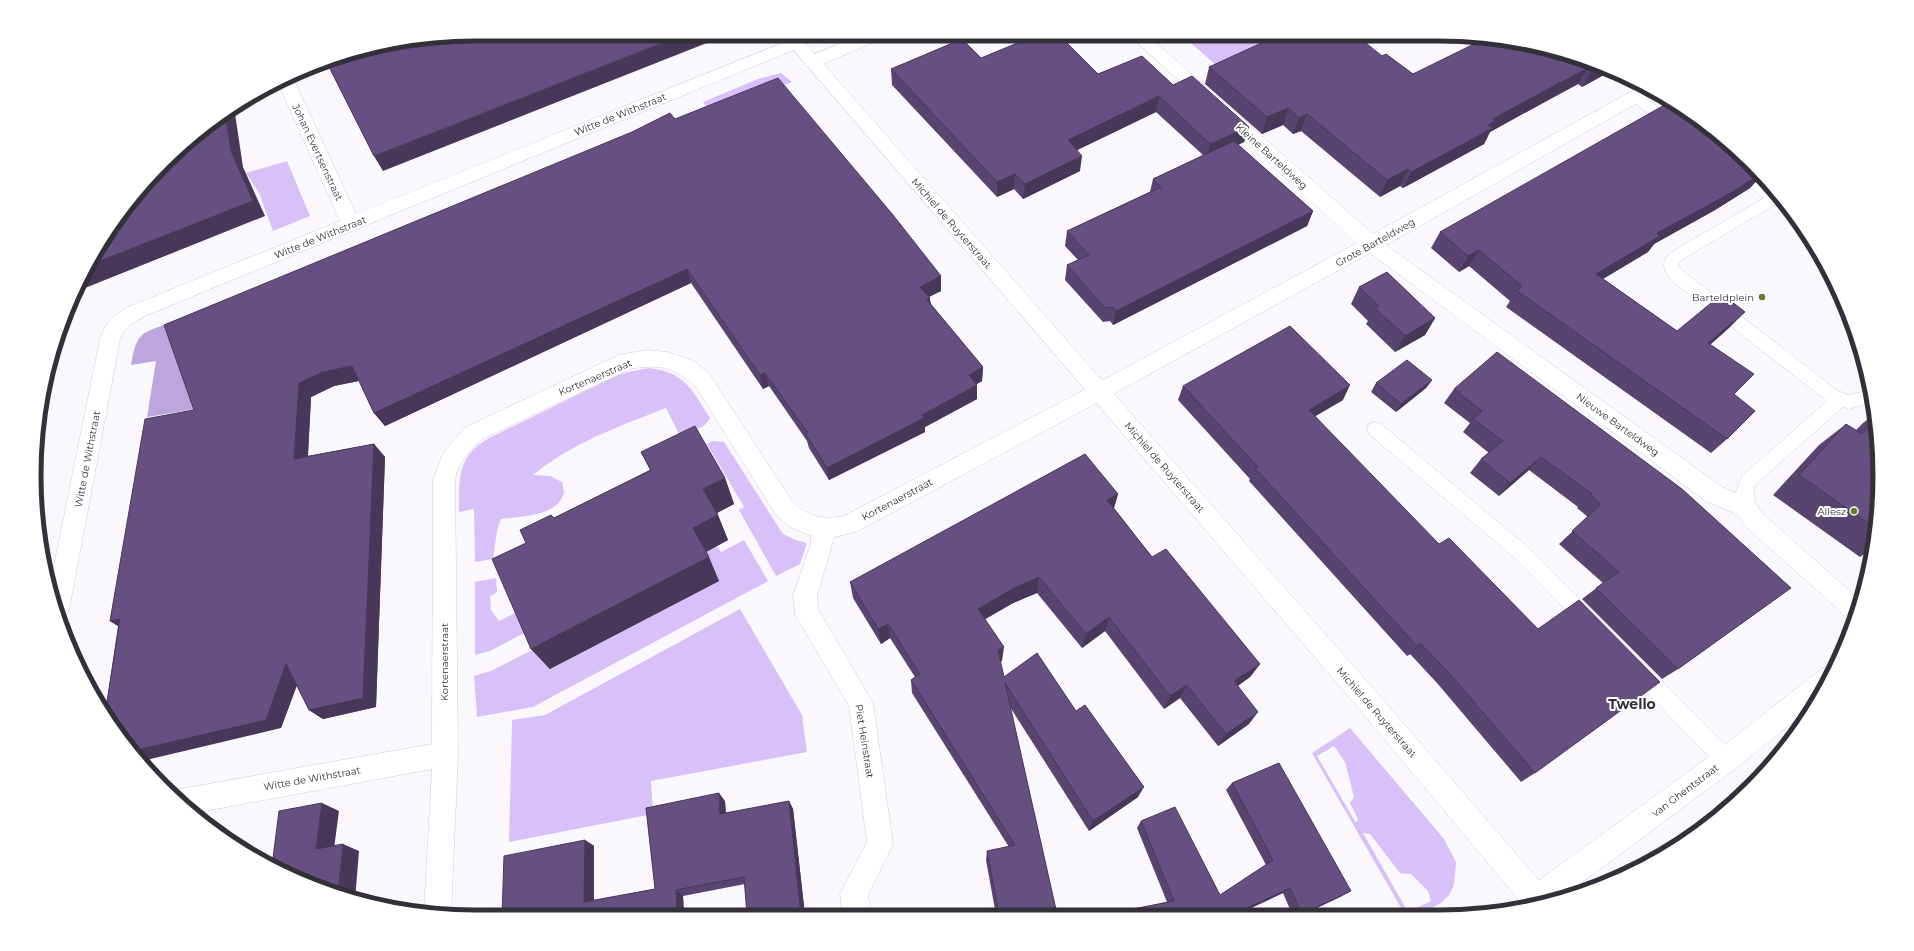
<svg xmlns="http://www.w3.org/2000/svg" width="1914" height="951" viewBox="0 0 1914 951" font-family="Montserrat,sans-serif">
<style>
.green{fill:#d8c1f9;fill-rule:evenodd}
.forest{fill:#bda6de}
.lines{fill:none;stroke-linecap:round;stroke-linejoin:round}
.service-casing{stroke:#d2c8e2;stroke-width:1}
.minor-casing{stroke:#d2c8e2;stroke-width:1}
.tertiary-casing{stroke:#d2c8e2;stroke-width:1}
.service{fill:#fff;fill-rule:evenodd}
.minor{fill:#fff;fill-rule:evenodd}
.tertiary{fill:#fff;fill-rule:evenodd}
.wall{fill:#57456f}
.shaded-wall{fill:#47385a}
.building{fill:#655081;stroke:#47385a}
.poi-dot{fill:#657b2d;stroke:#fff;stroke-width:1.5}
.labels{text-anchor:middle;stroke-width:4;stroke-linejoin:round;paint-order:stroke}
.street-label{font-size:10px;fill:#34303a;stroke:#fff}
.poi-label{font-size:10px;fill:#34303a;stroke:#fff;text-anchor:end}
.district-label{font-size:14px;font-weight:bold;fill:#34303a;stroke:#fff}
.rim{fill:none;stroke:#34303a;stroke-width:5}
</style>
<rect width="100%" height="100%" fill="#faf8fd"/>
<!-- green -->
<g class="green">
<polygon points="1188,35 1281,35 1216,65 1184,37"/>
<polygon points="781,73 792,82 713,115 703,102 758,79"/>
<polygon points="287,161 310,216 273,231 259,193 246,173"/>
<path d="M649,368c36,4 43,22 61,50l-5,7 -24,13 -15,-30c-46,18 -94,35 -133,67l17,1 12,6 2,11c-8,24 -41,23 -63,26l-4,12 -4,28 -18,3 -1,-53 -15,3c0,-32 -2,-57 30,-74l129,-63 10,-3z"/>
<polygon points="713,441 724,442 783,534 796,540 807,543 800,564 776,576 739,510 744,507 707,444"/>
<polygon points="744,540 768,581 533,707 477,717 474,676 491,671 540,646 551,669 719,581 703,553 717,546 721,552"/>
<polygon points="496,578 497,592 490,597 491,610 499,621 523,609 532,629 490,651 475,655 475,582"/>
<polygon points="740,609 802,715 807,752 651,781 653,814 509,842 512,720 545,715"/>
<path d="M1350,728l94,111 12,23 -2,23 -5,10 -7,7 -19,11h-19l-92,-160zM1334,746l11,16 9,35 -4,6 8,16 -2,4 -39,-67zM1363,833l7,1 30,39 11,1 17,17 3,10 -23,11z"/>
</g>
<!-- forest -->
<path class="forest" d="M171,322l32,86 -56,9 9,-56 -25,4c6,-34 10,-31 40,-43z"/>
<g class="lines">
<defs>
<g id="service">
<polygon points="1635,92 1640,94 1679,121 1681,124 1679,127 1669,127 1630,100 1628,97 1630,94"/>
<path d="M1736,164l5,1 34,25 14,20h-8l-7,-5 -94,56 -2,4 1,3 159,123 11,4 21,-5 3,12 -24,7 -6,-2 -88,78c-3,10 1,20 -3,28l-6,3 -6,-3 -5,-19 7,-18 85,-75 -155,-120c-8,-10 -12,-18 -2,-28l94,-55 -33,-25 -2,-4 2,-4z"/>
<polygon points="1375,422 1381,424 1529,548 1594,614 1597,620 1594,626 1588,629 1582,626 1517,560 1369,434 1367,429 1369,424"/>
<polygon points="1638,661 1645,664 1733,753 1736,760 1733,767 1726,770 1719,767 1631,676 1629,670 1631,664"/>
</g>
<g id="minor">
<polygon points="862,34 886,34 884,38 818,66 812,68 806,66 804,62 806,58"/>
<path d="M1129,35h18l226,199 270,-149 12,8 -269,152 336,242 32,14 9,13 98,87 -8,21 -5,-2 -12,-13 -89,-79 -9,-13 -32,-14 -336,-248 -264,145 -250,134 -22,5 -17,59 2,15 54,92 20,141 -25,51 3,20h-28l-3,-21 27,-52 -18,-136 -54,-92 -2,-18 18,-53v-7l-21,-9 -14,-12 -80,-128c-21,-21 -39,-23 -66,-18l-148,70c-13,12 -24,24 -27,41l3,274 -7,162 -27,-4 8,-143 -238,44 -24,-19 10,-5 252,-45 1,-264 10,-26 9,-12 14,-15 153,-72 28,-5 21,2 26,9 16,14 82,126c15,16 31,19 52,15l248,-130 265,-143z"/>
<path d="M795,38l6,1 2,4 -2,4 -654,268c-11,6 -23,12 -27,24l-51,271 -4,8 -5,2 -11,-30 51,-251c6,-17 16,-27 33,-34l207,-84 -62,-138 13,-6 3,3 62,134z"/>
<polygon points="1830,665 1836,668 1835,671 1808,710 1735,769 1565,895 1518,907 1516,904 1520,894 1717,751 1821,669"/>
</g>
<polygon id="tertiary" points="780,34 797,34 1378,694 1549,892 1551,898 1524,906 1360,710"/>
</defs>
<!-- service casing -->
<use href="#service" class="service-casing"/>
<!-- minor casing -->
<use href="#minor" class="minor-casing"/>
<!-- tertiary casing -->
<use href="#tertiary" class="tertiary-casing"/>
<!-- service -->
<use href="#service" class="service"/>
<!-- minor -->
<use href="#minor" class="minor"/>
<!-- tertiary -->
<use href="#tertiary" class="tertiary"/>
</g>
<!-- wall -->
<g class="wall">
<polygon points="1281,39 1382,56 1413,74 1478,45 1510,48 1611,71 1582,87 1578,84 1538,105 1490,132 1484,144 1403,188 1400,186 1380,197 1301,131 1293,134 1283,125 1262,134 1205,84 1209,67"/>
<polygon points="981,58 1173,85 1249,127 1244,142 1238,145 1313,211 1307,226 1113,325 1110,321 1103,322 1065,280 1067,265 1078,260 1065,246 1067,231 1150,192 1153,179 1203,155 1156,112 1077,150 1080,171 1023,199 1014,189 997,197 892,85 891,69"/>
<polygon points="1675,105 1707,125 1765,179 1764,179 1760,177 1750,188 1715,210 1654,244 1648,252 1603,279 1677,331 1730,327 1710,345 1734,394 1727,439 1711,453 1506,307 1510,301 1469,266 1459,272 1431,248 1440,232 1674,107"/>
<polygon points="675,119 941,276 941,291 929,297 931,304 983,367 982,381 977,384 977,399 925,427 925,432 829,480 809,448 807,441 769,386 763,389 691,283 385,426 374,413 359,381 334,386 311,397 308,456 374,444 385,457 376,707 323,719 309,710 297,685 281,728 106,708 118,626 110,621 194,410"/>
<polygon points="1359,287 1435,318 1425,335 1395,352 1366,324 1368,321 1351,304"/>
<polygon points="1432,380 1426,388 1396,412 1371,392 1376,383"/>
<polygon points="1183,386 1343,400 1315,416 1535,773 1521,782 1437,683 1410,654 1407,656 1249,481 1250,479 1178,400"/>
<polygon points="1454,389 1682,489 1678,669 1662,679 1582,599 1603,583 1559,544 1588,517 1577,508 1578,507 1529,470 1499,496 1470,473 1481,459 1489,453 1463,432 1470,423 1444,403"/>
<polygon points="1875,414 1876,418 1879,504 1871,551 1870,550 1860,557 1773,495 1819,445 1846,424 1856,430 1863,423"/>
<polygon points="641,452 725,478 734,504 717,513 728,540 706,552 719,581 550,669 531,649 526,543 554,518 650,470"/>
<polygon points="1118,494 1114,508 1152,557 1260,664 1250,677 1238,686 1249,724 1218,746 1180,698 1164,709 1105,631 1082,648 1037,593 1013,603 985,619 1002,661 1000,662 1004,677 1076,711 1138,797 1089,831 1010,707 1057,914 996,915 986,860 987,851 1009,847 912,693 911,680 915,677 890,638 881,644 853,598 850,582"/>
<polygon points="1232,783 1342,896 1304,914 1292,914 1283,893 1238,914 1129,914 1133,909 1167,902 1137,828 1141,821 1220,895 1266,865 1226,790"/>
<polygon points="725,801 726,813 789,801 793,809 805,915 747,915 745,884 683,896 684,915 502,916 585,840 594,846 594,901 655,889"/>
</g>
<!-- shaded-wall -->
<g class="shaded-wall">
<polygon points="685,34 727,35 383,171 374,156"/>
<polygon points="1599,66 1611,71 1582,87 1592,70"/>
<polygon points="1588,68 1578,84 1490,132 1484,144 1403,188 1411,172 1488,125 1493,119"/>
<polygon points="1159,96 1156,112 1067,155 1068,140"/>
<polygon points="234,107 243,167 265,216 75,292 90,265 231,151 225,113"/>
<polygon points="1288,108 1283,125 1262,134 1267,117"/>
<polygon points="1307,114 1301,131 1293,134 1299,118"/>
<polygon points="1249,127 1244,142 1207,159 1210,144"/>
<polygon points="1082,156 1080,171 1023,199 1025,184"/>
<polygon points="1408,169 1400,186 1380,197 1387,180"/>
<polygon points="1015,174 1014,189 997,197 997,182"/>
<polygon points="1760,174 1761,176 1750,188 1715,210 1654,244 1648,252 1584,290 1596,274 1657,233"/>
<polygon points="1313,211 1307,226 1113,325 1116,311"/>
<polygon points="1479,250 1469,266 1459,272 1468,256"/>
<polygon points="687,269 691,283 385,426 374,413"/>
<polygon points="941,276 941,291 920,301 920,287"/>
<polygon points="930,298 931,313 927,300"/>
<polygon points="1745,312 1730,327 1693,359 1708,343"/>
<polygon points="1435,318 1425,335 1395,352 1405,336"/>
<polygon points="352,366 363,380 334,386 311,397 307,472 294,459 299,383 323,372"/>
<polygon points="983,367 982,381 969,388 969,375"/>
<polygon points="765,373 769,386 763,389 760,375"/>
<polygon points="1432,380 1426,388 1396,412 1401,404"/>
<polygon points="977,385 977,399 925,427 925,432 829,480 827,468 922,415"/>
<polygon points="1350,385 1343,400 1302,424 1309,410"/>
<polygon points="374,444 385,457 376,707 323,719 309,710"/>
<polygon points="1541,457 1529,470 1499,496 1510,483"/>
<polygon points="725,478 734,504 713,515 703,489"/>
<polygon points="1118,494 1113,511 1107,500"/>
<polygon points="718,515 728,540 704,553 693,528"/>
<polygon points="709,557 719,581 550,669 531,649"/>
<polygon points="1039,577 1037,593 1013,603 977,624 978,609 1014,588"/>
<polygon points="1109,617 1105,631 1082,648 1086,634"/>
<polygon points="120,619 128,632 110,621"/>
<polygon points="888,624 890,638 881,644 878,629"/>
<polygon points="1420,643 1410,654 1407,656"/>
<polygon points="1004,647 1002,661 996,664 998,650"/>
<polygon points="286,664 301,674 281,728 142,761 133,751"/>
<polygon points="1260,664 1250,677 1225,694 1234,681"/>
<polygon points="1187,685 1180,698 1164,709 1170,696"/>
<polygon points="1258,712 1249,724 1218,746 1226,734"/>
<polygon points="1144,787 1138,797 1089,831 1093,821"/>
<polygon points="719,793 725,801 726,822 720,814"/>
<polygon points="789,801 793,809 805,915 801,915"/>
<polygon points="322,803 339,811 333,856 316,849"/>
<polygon points="585,840 594,846 594,908 584,902"/>
<polygon points="343,844 359,851 355,900 338,893"/>
<polygon points="1290,888 1283,893 1238,914 1234,914"/>
<polygon points="676,890 683,896 684,915 677,915"/>
<polygon points="1351,891 1342,896 1304,914 1302,914"/>
</g>
<!-- building -->
<g class="building">
<polygon points="476,34 685,34 374,156 326,61 333,58 390,42"/>
<polygon points="1037,35 1059,35 1098,74 1142,56 1173,85 1192,76 1249,127 1210,144 1159,96 1068,140 1082,156 1025,184 1015,174 997,182 891,69 962,39 981,58"/>
<polygon points="1279,35 1281,39 1290,35 1356,35 1382,56 1386,54 1413,74 1476,43 1478,45 1490,39 1500,40 1510,48 1519,43 1553,49 1599,66 1592,70 1588,68 1548,89 1493,119 1495,121 1488,125 1493,128 1411,172 1408,169 1387,180 1307,114 1299,118 1288,108 1267,117 1209,67"/>
<polygon points="778,78 893,215 941,276 920,287 930,298 927,300 983,367 969,375 977,385 922,415 924,418 827,468 806,434 808,433 765,373 760,375 687,269 374,413 352,366 323,372 299,383 294,459 374,444 363,698 309,710 286,664 266,720 133,751 109,721 102,709 106,708 120,619 110,621 145,419 194,410 164,325 632,132 670,113 675,119"/>
<polygon points="1668,103 1733,149 1760,174 1729,194 1657,233 1660,236 1596,274 1677,331 1722,294 1745,312 1708,343 1754,374 1734,394 1755,411 1727,439 1517,291 1522,286 1479,250 1468,256 1440,232"/>
<polygon points="225,113 231,151 253,201 90,265 108,230 144,184 207,125"/>
<polygon points="1234,141 1313,211 1116,311 1113,307 1105,308 1067,265 1089,255 1067,231 1161,187 1153,179"/>
<polygon points="1387,272 1435,318 1405,336 1375,308 1379,306 1359,287"/>
<polygon points="1290,326 1350,385 1309,410 1439,544 1449,538 1538,629 1579,600 1660,682 1535,773 1449,673 1420,643 1417,646 1255,468 1258,467 1183,386"/>
<polygon points="1497,352 1682,489 1791,588 1678,669 1596,588 1619,572 1572,531 1601,504 1590,495 1592,494 1541,457 1510,483 1481,459 1503,441 1473,419 1482,411 1454,389"/>
<polygon points="1407,360 1432,380 1401,404 1376,383"/>
<polygon points="1876,418 1879,504 1875,528 1799,475 1846,424 1862,434"/>
<polygon points="695,426 725,478 703,489 718,515 693,528 709,557 531,649 492,559 526,543 520,530 551,515 554,518 651,470 641,452"/>
<polygon points="1085,454 1118,494 1107,500 1152,557 1166,549 1260,664 1234,681 1258,712 1226,734 1187,685 1170,696 1109,617 1086,634 1039,577 1014,588 978,609 1004,647 998,650 1004,677 1037,653 1076,711 1085,705 1144,787 1093,821 1005,683 1057,914 999,915 987,851 1015,845 911,680 920,674 888,624 878,629 850,582"/>
<polygon points="1279,763 1351,891 1302,914 1290,888 1234,914 1134,914 1133,909 1174,901 1141,821 1175,807 1220,895 1273,860 1232,783"/>
<polygon points="719,793 720,814 789,801 801,915 747,915 744,877 676,890 677,915 502,916 504,856 585,840 584,902 655,889 646,808"/>
<polygon points="322,803 316,849 343,844 338,893 280,872 272,866 279,811"/>
</g>
<!-- markers -->
<g class="poi-dot">
<circle cx="1762" cy="297" r="4"/>
<circle cx="1854" cy="511" r="4"/>
</g>
<g class="labels">
<!-- street labels -->
<g class="street-label">
<text transform="translate(620 114) rotate(-22)" y="4">Witte de Withstraat</text>
<text transform="translate(318 152) rotate(65)" y="4">Johan Evertsenstraat</text>
<text transform="translate(1272 156) rotate(42)" y="4">Kleine Barteldweg</text>
<text transform="translate(952 223) rotate(49)" y="4">Michiel de Ruyterstraat</text>
<text transform="translate(320 237) rotate(-22)" y="4">Witte de Withstraat</text>
<text transform="translate(1375 242) rotate(-29)" y="4">Grote Barteldweg</text>
<text transform="translate(595 377) rotate(-23)" y="4">Kortenaerstraat</text>
<text transform="translate(1618 424) rotate(36)" y="4">Nieuwe Barteldweg</text>
<text transform="translate(87 459) rotate(-79)" y="4">Witte de Withstraat</text>
<text transform="translate(1165 467) rotate(49)" y="4">Michiel de Ruyterstraat</text>
<text transform="translate(897 499) rotate(-28)" y="4">Kortenaerstraat</text>
<text transform="translate(444 662) rotate(-90)" y="4">Kortenaerstraat</text>
<text transform="translate(1377 712) rotate(49)" y="4">Michiel de Ruyterstraat</text>
<text transform="translate(865 741) rotate(81)" y="4">Piet Heinstraat</text>
<text transform="translate(312 778) rotate(-10)" y="4">Witte de Withstraat</text>
<text transform="translate(1685 790) rotate(-37)" y="4">van Ghentstraat</text>
</g>
<!-- poi labels -->
<g class="poi-label">
<text x="1754" y="301">Barteldplein</text>
<text x="1846" y="515">Allesz</text>
</g>
<!-- district labels -->
<g class="district-label">
<text x="1632" y="709">Twello</text>
</g>
</g>
<!-- crop -->
<path d="M0 0H1914V951H0ZM475 41H1439A434 434 0 0 1 1873 475V476A434 434 0 0 1 1439 910H475A434 434 0 0 1 41 476V475A434 434 0 0 1 475 41Z" fill="#fff" fill-rule="evenodd"/>
<path class="rim" d="M475 41H1439A434 434 0 0 1 1873 475V476A434 434 0 0 1 1439 910H475A434 434 0 0 1 41 476V475A434 434 0 0 1 475 41Z"/>
</svg>
